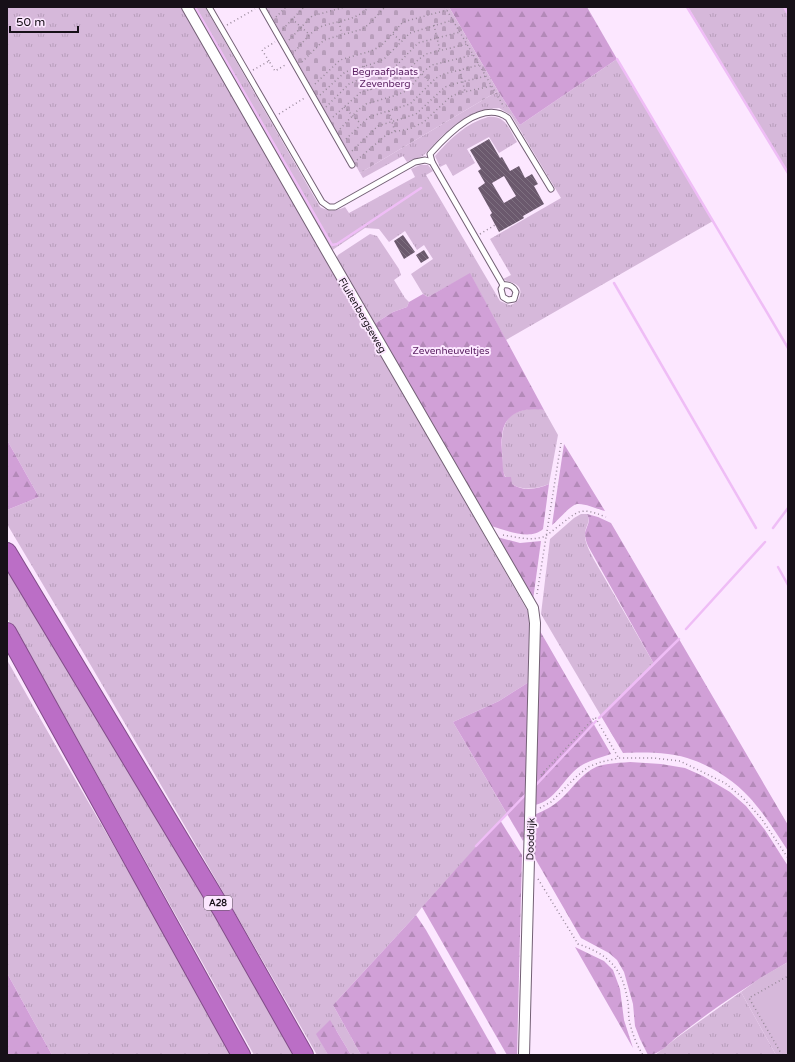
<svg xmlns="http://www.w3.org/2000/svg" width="795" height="1062" viewBox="0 0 795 1062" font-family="'Varela Round',sans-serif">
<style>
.grass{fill:url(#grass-tufts)}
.forest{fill:url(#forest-firs)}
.cemetery{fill:url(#cemetery-stones)}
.park{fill:#d6b8da}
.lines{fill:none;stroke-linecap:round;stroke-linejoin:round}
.stream{stroke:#efbdf6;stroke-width:2.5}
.building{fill:url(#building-back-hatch);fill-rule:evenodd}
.service-casing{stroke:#736075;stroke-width:7}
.minor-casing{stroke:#736075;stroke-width:12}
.motorway-casing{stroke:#824d89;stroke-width:20}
.path{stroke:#98899a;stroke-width:1.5;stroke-dasharray:1 3;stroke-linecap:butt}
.service{stroke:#fff;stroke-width:5}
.minor{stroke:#fff;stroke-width:10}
.motorway{stroke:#bb6ec6;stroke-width:18}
.labels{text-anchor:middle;stroke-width:4;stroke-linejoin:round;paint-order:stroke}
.shield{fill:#fce7ff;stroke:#5c505d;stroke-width:1}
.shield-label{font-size:9px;font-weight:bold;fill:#171018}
.park-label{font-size:10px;fill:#591f61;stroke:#fce7ff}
.street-label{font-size:10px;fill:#171018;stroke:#fce7ff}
</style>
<defs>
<pattern id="grass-tufts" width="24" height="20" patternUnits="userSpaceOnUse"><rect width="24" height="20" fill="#d6b8da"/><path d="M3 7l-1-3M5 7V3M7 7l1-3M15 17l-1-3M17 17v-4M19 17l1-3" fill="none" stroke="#b79dba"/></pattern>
<pattern id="forest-firs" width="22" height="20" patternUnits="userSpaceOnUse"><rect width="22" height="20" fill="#d1a0d7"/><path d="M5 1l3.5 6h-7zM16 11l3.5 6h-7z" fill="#b389b8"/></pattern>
<pattern id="cemetery-stones" width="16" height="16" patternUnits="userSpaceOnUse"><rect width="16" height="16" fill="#d6b8da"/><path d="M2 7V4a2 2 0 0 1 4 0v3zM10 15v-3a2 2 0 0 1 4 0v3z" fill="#b79dba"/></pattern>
<pattern id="building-back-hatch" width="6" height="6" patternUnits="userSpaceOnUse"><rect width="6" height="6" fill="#6b596d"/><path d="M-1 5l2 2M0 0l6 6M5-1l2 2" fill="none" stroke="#7e7080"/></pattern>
</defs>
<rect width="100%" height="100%" fill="#fce7ff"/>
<!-- grass -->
<g class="grass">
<path d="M7,7h174l350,610 -2,65 -30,19 -46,21 54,92 -85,93 -6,8 -83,90 28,50h-10l-15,-25 -19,4 11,21h-11c-102,-178 -205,-355 -310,-531v-14l32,-13 -32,-57z"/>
<path d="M190,7h15l115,200c9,5 16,4 25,0l4,6 66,-36 -4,-8 9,-4h8l5,6 -7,4 74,126c3,1 6,3 9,4 9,0 15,-13 9,-19 -4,-4 -10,-4 -15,-7l8,-4 -21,-36 71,-41 -50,-83 -12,-7 -12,1 -13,4 -18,11 -14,12 -19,20 -16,6 -4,-6 -40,22 -3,-5 138,-82 22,34 97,-66 96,162 -207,119 -36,-66 -42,23 -5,-3 -12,-20 22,-15 -9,-14 -7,5 -12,-19 -16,11 -10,-13 -14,-1 -34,23z"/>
<polygon points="688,7 788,7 788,173"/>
<path d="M488,117c18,-2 21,12 29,25l-18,11 -10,-16 -22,12 8,14 -22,13 -7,-12 -6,3 -5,-11c15,-17 31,-33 53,-39z"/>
<polygon points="370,234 377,236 399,269 401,275 394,280 405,298 409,302 407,307 393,312 374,324 336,259 338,255"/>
<path d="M533,408l11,2 14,25 -9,49c-16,7 -40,8 -46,-13 -2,-6 0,-13 -1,-19 0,-11 -1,-23 6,-33 6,-8 16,-9 25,-11z"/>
<path d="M581,514h6c4,8 -1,11 -2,19 -1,9 5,18 8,25l61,106 -53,52 -60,-102 9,-75 24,-21z"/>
<polygon points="7,562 297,1055 254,1055 50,690 7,618"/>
<path d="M7,660c74,132 153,262 225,395h-180l-45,-82z"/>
<polygon points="741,992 776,1055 655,1055 679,1036"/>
</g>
<!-- forest -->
<g class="forest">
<polygon points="449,7 587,7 617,59 520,125 498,91"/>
<path d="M470,273l74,137c-21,-3 -41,3 -42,27 -1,5 0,11 0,16 1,9 0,16 3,24h6l1,7c11,8 26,5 37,0l-6,45c-13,12 -37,1 -52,-3l-117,-202 19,-12 14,-5 2,-5 14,-8 5,3z"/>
<polygon points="7,440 39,497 7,510"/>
<path d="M564,444l41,67c-8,-2 -20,-8 -28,-7 -8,2 -18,16 -25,21z"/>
<path d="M587,514l11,3 13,6 177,302v26c-12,-18 -24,-38 -39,-54 -13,-15 -38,-31 -56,-37 -20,-8 -49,-8 -70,-7l-22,-37 53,-52 -66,-118c-2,-4 -3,-9 -3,-13 2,-8 6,-11 2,-19z"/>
<polygon points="497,537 520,543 541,541 533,600"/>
<path d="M540,631l71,123c-11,4 -22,6 -32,13 -16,12 -23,33 -44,38z"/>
<polygon points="529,682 525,837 523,841 453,722 499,701"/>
<path d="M630,762l31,2 24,4 18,8 27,16 16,14 19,24 23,36v96c-38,22 -75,47 -110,74 -9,7 -18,19 -30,19l-8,-16 -5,-13 -2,-22 -9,-32 -7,-12 -8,-7 -28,-15 -49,-85 2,-38c10,-4 19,-9 27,-16 11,-10 21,-26 35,-32 10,-4 23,-4 34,-5z"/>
<polygon points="500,820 522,855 517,1055 507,1055 422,907"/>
<polygon points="416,915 426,930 497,1055 361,1055 333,1005"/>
<polygon points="575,947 604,961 613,970 620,989 624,1020 633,1048"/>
<polygon points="7,973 52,1055 7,1055"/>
<polygon points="330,1020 351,1055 328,1055 316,1034"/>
</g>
<!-- cemetery -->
<polygon class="cemetery" points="266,7 449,7 498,91 360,173"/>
<!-- park -->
<polygon class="park" points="788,962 788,1055 776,1055 741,992 760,978"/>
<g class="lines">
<!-- stream -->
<g class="stream">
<polyline points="195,7 332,245 337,244 421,188"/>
<polyline points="687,7 788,173"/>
<polyline points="784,7 788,14"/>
<polyline points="617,59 788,348"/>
<polyline points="614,283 756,528"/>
<polyline points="773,528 788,508"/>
<polyline points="778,567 788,585"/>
<polyline points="686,629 765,542"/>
<polyline points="599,718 679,639"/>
<polyline points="534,787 596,721"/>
<polyline points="476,846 528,792"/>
</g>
</g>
<!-- building -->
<g class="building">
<path d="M489,139l11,19 2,-1 8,14 9,-5 6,12 7,-4 6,10 -4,2 10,18 -21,12 1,2 -25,14 -9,-17 2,-2 -14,-25 7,-5 -7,-12 3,-2 -11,-19zM504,176l12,20 -12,7 -12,-20z"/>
<polygon points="403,235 415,252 404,259 394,241"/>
<polygon points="424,250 429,258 421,263 416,255"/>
</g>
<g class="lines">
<defs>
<g id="service">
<polyline points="209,7 322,202 329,207 335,207 415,162 425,160 432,162 503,285"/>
<polyline points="262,7 352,165"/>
<path d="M432,162l-2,-8c17,-19 52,-56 78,-36l43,71"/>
<path d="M503,285c6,-1 11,2 13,7l-2,7 -6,1 -5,-3 -2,-8z"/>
</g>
<polyline id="minor" points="187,7 330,257 533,608 535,623 524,1055"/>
<g id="motorway">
<polyline points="7,552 222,910 304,1055"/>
<polyline points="7,632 241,1055"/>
</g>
</defs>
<!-- service casing -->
<use href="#service" class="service-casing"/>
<!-- minor casing -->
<use href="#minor" class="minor-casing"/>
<!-- motorway casing -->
<use href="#motorway" class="motorway-casing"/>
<!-- path -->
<g class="path">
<polyline points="445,7 504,107"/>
<polyline points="276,17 286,7"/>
<polyline points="292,19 310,35"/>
<polyline points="339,22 342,34"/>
<polyline points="227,25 255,9"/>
<polyline points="434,25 440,51"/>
<polyline points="283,29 304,7"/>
<polyline points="393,34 402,42"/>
<polyline points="289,40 312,16 345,7"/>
<path d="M295,51c8,-8 17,-22 28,-25 17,-6 32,-5 46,-19"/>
<polyline points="269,61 262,50 275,42"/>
<polyline points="302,62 324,40 363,29 370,23 385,7"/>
<polyline points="364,66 371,90"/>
<polyline points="410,69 419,77"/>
<polyline points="253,70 269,61 275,71 287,64"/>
<polyline points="460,70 465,92"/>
<polyline points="422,74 431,83"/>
<polyline points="315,84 340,60 371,51 381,46 403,22 447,10"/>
<polyline points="320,95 345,72 375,63 384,59 410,33 453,20"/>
<polyline points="326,107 349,84 358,80 392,70 418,43 460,32"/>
<polyline points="344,107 361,124"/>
<polyline points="389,111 395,132"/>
<polyline points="279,114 306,97"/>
<polyline points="333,117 361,92 396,83 418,60 426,54 467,44"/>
<polyline points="340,129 358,110 366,104 397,95 408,90 423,72 432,65 473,55"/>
<polyline points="346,139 369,117 410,104 436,78 444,74 479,65"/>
<polyline points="352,151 378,126 416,114 445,87 454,84 486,76"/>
<polyline points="357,160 385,136 393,132 409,129 424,122 450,97 459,93 492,86"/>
<polyline points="480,234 495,225"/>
<path d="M503,535c13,2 27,6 40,2 5,-2 9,-6 13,-9 23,-17 22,-22 50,-11"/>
<polyline points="537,594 561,443"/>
<polyline points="541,775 595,717 618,757"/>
<polyline points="540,808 551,802 576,777 588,767 601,762 619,758 653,758 680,761 725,783 743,798 761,818 788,858"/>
<path d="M538,879l40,65c32,11 45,25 50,59 1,6 0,14 2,21 3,11 7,22 13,31"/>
<polyline points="782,1055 749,998 788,976"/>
</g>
<!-- service -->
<use href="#service" class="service"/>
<!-- minor -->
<use href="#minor" class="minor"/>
<!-- motorway -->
<use href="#motorway" class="motorway"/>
</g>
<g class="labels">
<!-- shield labels -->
<rect class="shield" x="204" y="896" width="28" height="14" rx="3"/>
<g class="shield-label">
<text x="218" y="906">A28</text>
</g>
<!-- park labels -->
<g class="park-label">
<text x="385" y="75">Begraafplaats<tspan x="385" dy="12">Zevenberg</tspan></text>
<text x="451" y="354">Zevenheuveltjes</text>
</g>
<!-- street labels -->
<g class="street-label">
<text transform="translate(363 315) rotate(60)" y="4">Fluitenbergseweg</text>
<text transform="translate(530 839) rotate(-88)" y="4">Dooddijk</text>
</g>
</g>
<!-- border -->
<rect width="795" height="1062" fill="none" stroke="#171018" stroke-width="16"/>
<!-- scale -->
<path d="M10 26v6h68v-6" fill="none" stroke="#171018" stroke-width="2"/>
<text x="16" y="26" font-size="12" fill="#171018" stroke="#fce7ff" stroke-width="3" paint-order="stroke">50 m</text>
</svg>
